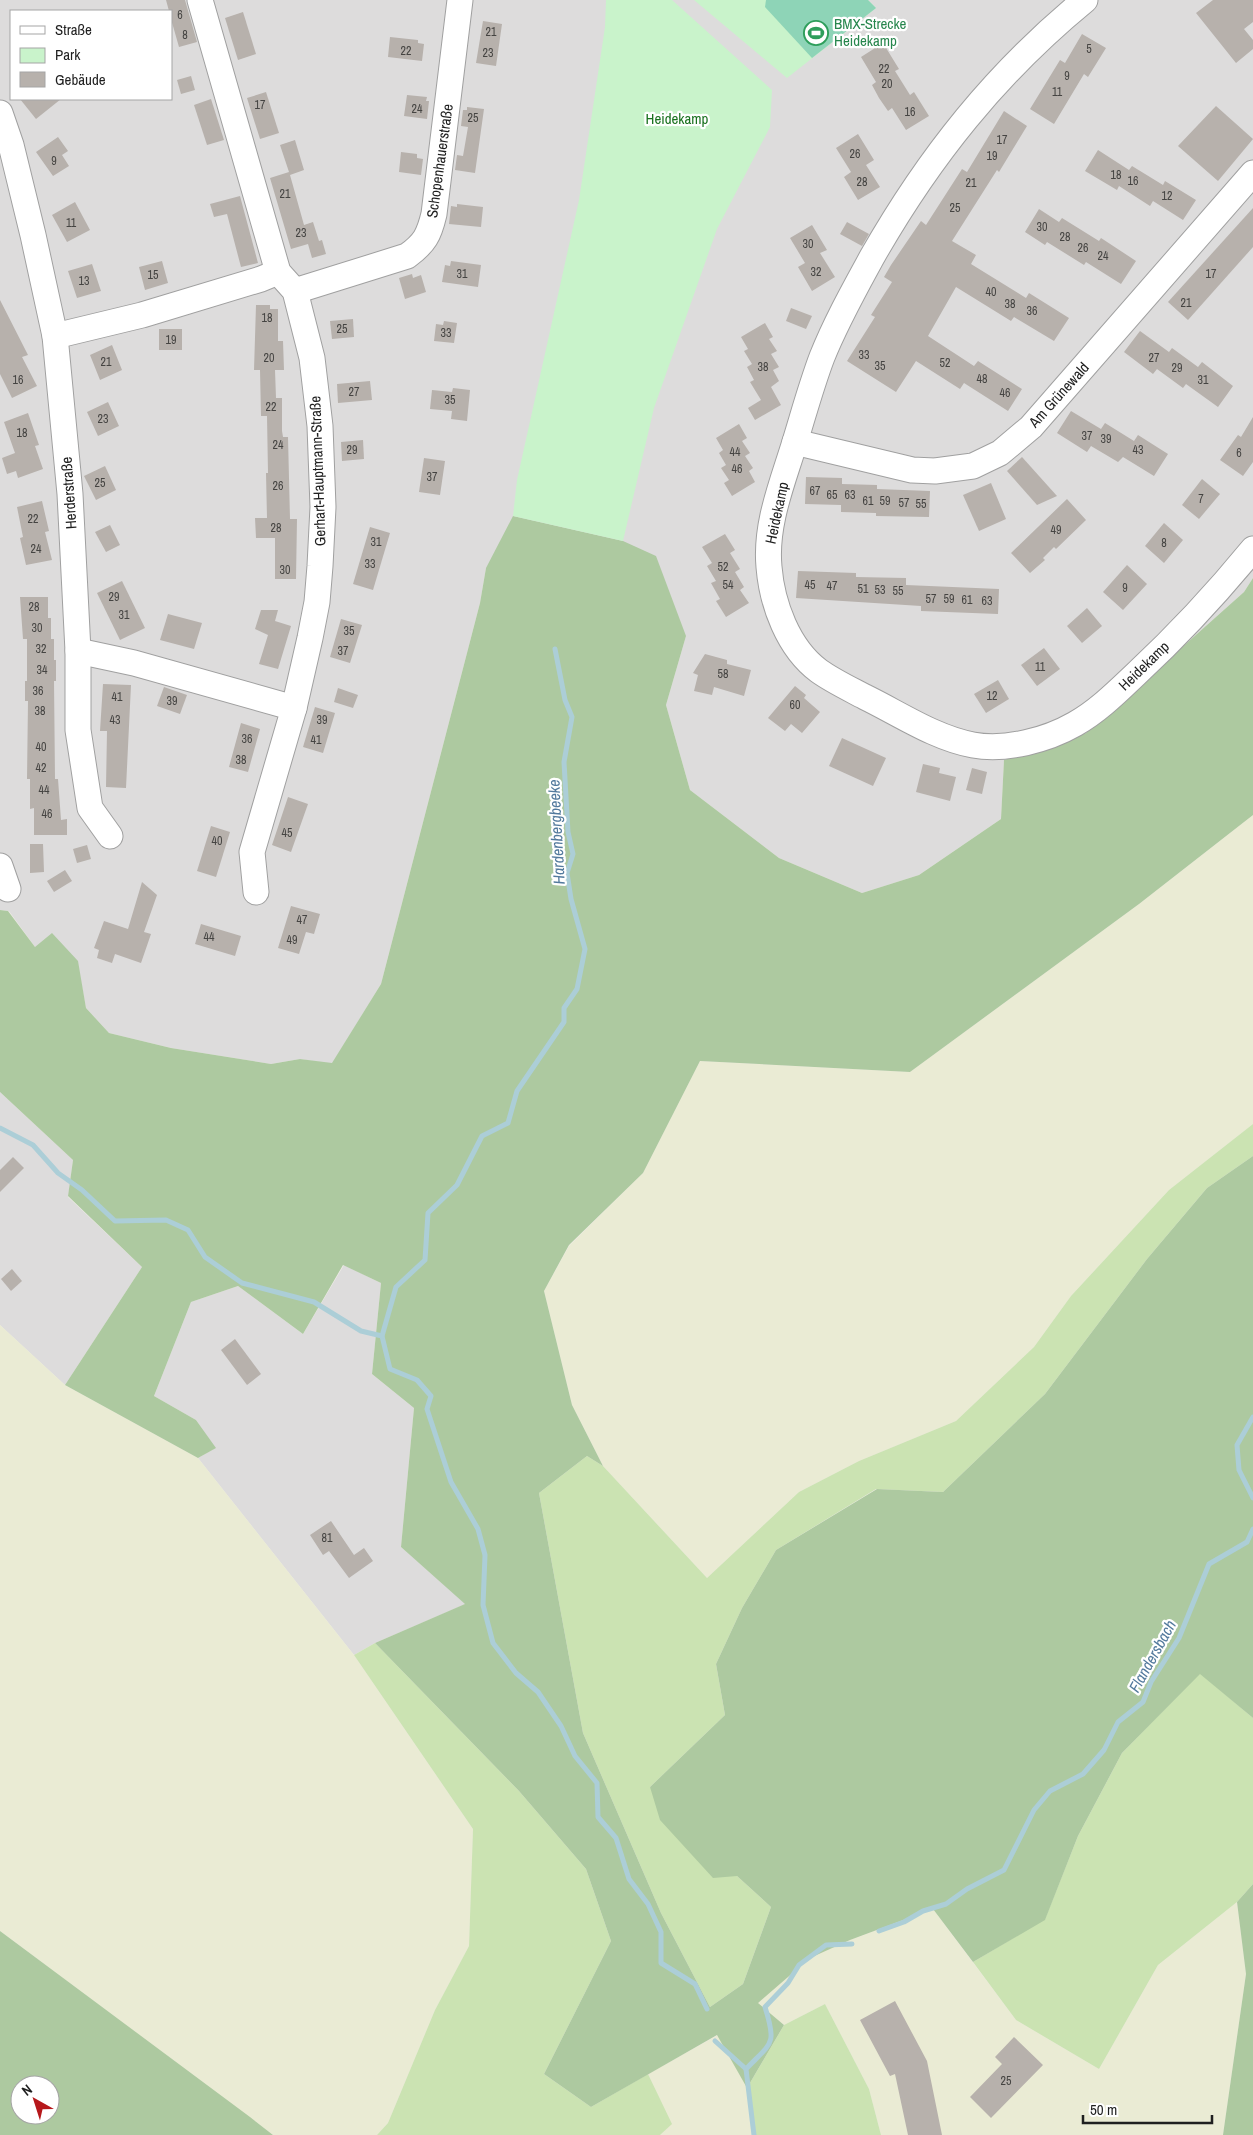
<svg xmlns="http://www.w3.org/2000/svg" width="1253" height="2135" viewBox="0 0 1253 2135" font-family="'Archivo Narrow',sans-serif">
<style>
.residential{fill:#dddcdc;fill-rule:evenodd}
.farmland{fill:#eaebd4}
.grass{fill:#cbe3b2}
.forest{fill:#adc9a0;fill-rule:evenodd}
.park{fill:#c9f3cb}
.pitch{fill:#8ed4b7}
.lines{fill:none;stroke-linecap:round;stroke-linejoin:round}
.stream{stroke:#acced7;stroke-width:5}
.building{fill:#b7b1ac}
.minor-casing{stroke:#a0a0a0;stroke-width:27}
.minor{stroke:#fff;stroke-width:25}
.labels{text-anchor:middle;stroke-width:4.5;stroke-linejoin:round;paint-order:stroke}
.number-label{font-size:12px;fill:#454442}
.leisure-label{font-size:15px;fill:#27864d;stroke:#fff;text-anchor:start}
.park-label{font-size:15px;fill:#19711e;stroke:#fff}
.street-label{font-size:15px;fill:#1f1f1f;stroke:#fff}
.water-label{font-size:16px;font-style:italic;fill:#537a9d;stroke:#fff}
</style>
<rect width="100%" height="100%" fill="#eeece6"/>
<!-- residential -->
<g class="residential">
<path d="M0,0h1253v578l-9,14 -158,141 -82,27 -3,59 -82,56 -57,18 -83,-35 -89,-68 -24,-85 20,-69 -200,-68 -6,35 -99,381 -49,80 -32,-5 -29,5 -100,-16 -62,-15 -23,-25 -9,-48 -42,-13 -26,-36 -9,-1zM11,11h160v88h-160z"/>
<polygon points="0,1092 73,1160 68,1197 142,1267 65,1385 0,1325"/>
<polygon points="344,1265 381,1283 372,1374 414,1408 401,1547 466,1604 375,1643 354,1655 198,1458 215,1448 196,1420 154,1396 191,1302 238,1286 303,1334"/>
</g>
<!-- farmland -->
<g class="farmland">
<polygon points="1253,815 1253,1124 1169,1190 1071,1296 1034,1347 956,1421 859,1461 799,1492 707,1578 603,1466 572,1405 544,1291 569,1246 643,1173 700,1061 910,1072 1139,904"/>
<polygon points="0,1325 65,1385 198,1458 354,1655 473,1829 469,1946 435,2010 388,2123 377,2135 273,2135 0,1931"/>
<polygon points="1237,1902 1246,1974 1223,2135 881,2135 869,2089 825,2004 784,2025 757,2003 810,1958 850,1940 933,1909 1016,2020 1099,2069 1158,1965"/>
<polygon points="718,2035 747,2088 756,2135 660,2135 671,2124 648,2074"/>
</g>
<!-- grass -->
<g class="grass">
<polygon points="1253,1124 1253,1156 1207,1188 1147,1259 1045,1394 943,1492 876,1489 776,1550 742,1608 716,1664 725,1715 650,1787 737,1876 771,1907 743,1984 710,2007 661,1913 583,1733 539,1493 587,1456 603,1466 707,1578 799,1492 859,1461 956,1421 1034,1347 1071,1296 1169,1190"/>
<polygon points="375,1643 519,1791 586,1869 611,1941 544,2074 591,2107 648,2074 672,2124 660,2135 377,2135 388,2123 435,2010 469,1946 473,1829 354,1655"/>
<polygon points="1200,1673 1253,1718 1253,1884 1237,1902 1158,1965 1099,2069 1016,2020 973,1962 1045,1919 1078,1836 1122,1753"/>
<polygon points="825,2004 869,2089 881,2135 756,2135 747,2088 784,2025"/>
</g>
<!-- forest -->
<g class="forest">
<polygon points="513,516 623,541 656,556 686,636 666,705 690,790 779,858 862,893 919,875 1001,819 1004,760 1086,733 1244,592 1253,578 1253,815 1139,904 910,1072 700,1061 643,1173 569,1245 544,1291 572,1405 603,1466 587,1456 539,1493 583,1733 661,1913 710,2007 743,1984 771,1907 737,1876 713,1878 660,1820 650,1787 725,1715 716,1664 742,1608 776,1550 877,1489 943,1492 1045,1394 1147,1259 1207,1188 1253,1156 1253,1718 1200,1674 1122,1753 1078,1836 1045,1920 973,1962 933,1909 850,1940 810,1958 758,2003 784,2025 747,2088 717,2035 591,2107 544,2074 611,1941 586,1869 519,1791 375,1643 465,1604 401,1547 414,1408 372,1374 381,1283 343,1265 303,1334 238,1286 191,1302 154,1396 196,1420 216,1448 198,1458 65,1385 142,1267 68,1196 73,1160 0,1092 0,910 8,911 35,947 52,933 78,961 86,1008 109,1033 171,1048 271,1064 300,1059 332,1063 381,984 480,603 486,568"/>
<polygon points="1253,1884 1253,2135 1223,2135 1246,1974 1237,1902"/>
<path d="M0,1931l250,186 23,18h-273zM20,2085h30v30h-30z"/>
</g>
<!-- park -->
<g class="park">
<polygon points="606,0 672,0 772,90 770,127 717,229 654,408 623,541 513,516 517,480 579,200 605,27"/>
<polygon points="694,0 868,0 876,8 787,78"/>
</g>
<!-- pitch -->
<polygon class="pitch" points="766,0 868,0 876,8 812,58 765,7"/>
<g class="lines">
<!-- stream -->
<g class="stream">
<polyline points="0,1128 33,1145 58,1173 82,1190 115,1221 166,1220 188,1230 205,1257 242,1283 314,1302 361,1331 382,1336 390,1369 417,1380 431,1396 427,1409 451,1482 478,1529 485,1555 483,1605 493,1643 516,1673 538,1692 561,1726 575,1756 597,1783 598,1817 616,1838 629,1879 648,1904 661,1932 661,1963 695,1984 707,2009"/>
<polyline points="382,1336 396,1287 425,1260 428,1213 457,1185 482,1136 508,1123 517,1091 564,1022 564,1008 577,989 585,949 571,899 567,873 573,854 568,832 564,762 572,717 565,700 555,649"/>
<polyline points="1253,1417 1237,1445 1239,1470 1253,1498"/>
<polyline points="879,1931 904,1922 923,1911 946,1904 967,1889 1004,1870 1034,1810 1050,1791 1083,1774 1104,1750 1118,1722 1143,1702 1151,1682 1179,1638 1209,1564 1247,1542 1253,1529"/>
<polyline points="715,2041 746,2069"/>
<path d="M754,2135l-8,-66c26,-27 31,-24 19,-62l23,-24 11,-18 27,-20 26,-1"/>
</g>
</g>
<!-- building -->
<g class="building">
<polygon points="166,0 185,0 197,42 179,47 171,19 171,11 169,11"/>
<polygon points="1213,0 1253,0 1253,22 1244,29 1253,40 1253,49 1236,63 1196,13"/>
<polygon points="243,12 256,54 238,60 225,18"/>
<polygon points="483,21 502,24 496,66 476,63"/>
<polygon points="1082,34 1106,48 1088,77 1084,74 1054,124 1030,109 1060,60 1065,63"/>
<polygon points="390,37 418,40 418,43 424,44 422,61 388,57"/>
<polygon points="883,43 899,69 895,71 910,95 914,92 929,116 906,130 892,108 888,111 879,98 872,85 876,82 861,57"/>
<polygon points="191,76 195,90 181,94 177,80"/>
<polygon points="266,92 279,133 260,139 247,98"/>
<polygon points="407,95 427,97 426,101 429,101 427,119 404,116"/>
<polygon points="20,99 61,99 36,119"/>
<polygon points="211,99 224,140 207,145 194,105"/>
<polygon points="1216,106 1253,139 1218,181 1178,146"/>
<polygon points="467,107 484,109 475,173 455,170 457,155 463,156 468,127 461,126 463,110 467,110"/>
<polygon points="1004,111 1027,126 999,172 997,170 952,241 976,255 971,264 1026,298 1029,293 1069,318 1054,341 1014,317 1011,321 956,287 928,336 974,366 978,361 1022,389 1008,411 964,383 960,389 916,361 896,392 847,361 875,317 871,315 892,282 884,277 891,265 921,221 926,225 962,169 967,172"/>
<polygon points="858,134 874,160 866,165 880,187 858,200 844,177 851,172 836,148"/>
<polygon points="58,137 68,151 62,155 69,166 53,176 36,152"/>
<polygon points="295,140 304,170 290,175 304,225 313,222 319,241 322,240 326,254 312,258 308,244 291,249 270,178 289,172 280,145"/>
<polygon points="1098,150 1129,170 1132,166 1163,185 1165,181 1196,200 1183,220 1153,201 1150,206 1119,186 1117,190 1085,171"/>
<polygon points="401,152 417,154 417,158 423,159 421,175 399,172"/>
<polygon points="240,196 258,263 241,267 227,214 214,217 210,204"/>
<polygon points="75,202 90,230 67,242 52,215"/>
<polygon points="457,204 483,207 481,227 449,224 451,206 457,207"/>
<polygon points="1253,208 1253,247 1188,320 1168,302"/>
<polygon points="1039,209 1059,222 1062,218 1099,241 1101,238 1136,261 1121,284 1086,262 1084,265 1047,242 1045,245 1025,232"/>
<polygon points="847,222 869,234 862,246 840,234"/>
<polygon points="812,225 827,250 820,253 835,277 812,291 798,267 805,263 790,238"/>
<polygon points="162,261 168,283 145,290 139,267"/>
<polygon points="451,261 481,265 478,287 442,282 445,265 450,266"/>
<polygon points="92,264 101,291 77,298 68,271"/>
<polygon points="412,274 413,278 421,275 426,292 405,299 399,278"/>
<polygon points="0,300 28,355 22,357 37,386 12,398 0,374"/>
<polygon points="256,305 270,305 270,309 278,309 278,341 283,341 284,370 275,370 276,398 282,398 282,431 283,437 288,437 290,519 297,519 296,579 275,579 275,538 256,538 255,518 267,518 266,473 268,473 267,416 261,416 260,370 254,370"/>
<polygon points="791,308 812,316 806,329 786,321"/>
<polygon points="353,319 354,337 332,339 330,321"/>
<polygon points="444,321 457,323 454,343 434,341 436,324 443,325"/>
<polygon points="765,323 773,337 769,339 777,351 771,354 779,367 773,370 779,381 771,387 781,405 755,420 748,408 761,400 750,382 754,380 747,367 752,364 744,351 748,349 741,337"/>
<rect x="159" y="329" width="23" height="21"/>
<polygon points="1140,331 1169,352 1172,348 1198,367 1202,362 1233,386 1218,407 1186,384 1183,388 1157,369 1153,374 1124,352"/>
<polygon points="112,345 122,370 100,380 90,355"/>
<polygon points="370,381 372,400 338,403 337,384"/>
<polygon points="453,388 470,390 467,421 451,419 452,411 430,409 432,390 452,392"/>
<polygon points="108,402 119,426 98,436 87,412"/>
<polygon points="1071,411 1101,429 1105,423 1134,441 1138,435 1168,454 1154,476 1123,457 1118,462 1091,446 1087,452 1057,433"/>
<polygon points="28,413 39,445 35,446 43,469 18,478 16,471 7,474 2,458 15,453 4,422"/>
<polygon points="1253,417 1253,462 1243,476 1220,460 1238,435 1241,437"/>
<polygon points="739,424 747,438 742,441 750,453 745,456 753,468 749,471 755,482 732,496 724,483 729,480 721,468 726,465 719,453 723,450 716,438"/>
<polygon points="363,440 364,459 342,461 341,442"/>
<polygon points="1022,457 1057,496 1037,505 1007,471"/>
<polygon points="424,458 445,461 440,495 419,492"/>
<polygon points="105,466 116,490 96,500 84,476"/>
<polygon points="806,477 842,478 842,484 877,485 877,489 930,491 929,517 876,516 876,513 841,512 841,505 805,504"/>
<polygon points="1202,479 1220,494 1199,519 1182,505"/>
<polygon points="991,483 1006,519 979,531 963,495"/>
<polygon points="1067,499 1086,520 1056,549 1054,547 1043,558 1045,560 1030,573 1011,553"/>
<polygon points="42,501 49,531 45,532 52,560 26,565 20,538 23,537 17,507"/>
<polygon points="1164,523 1183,540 1164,563 1145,546"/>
<polygon points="110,525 120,545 106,552 95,532"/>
<polygon points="370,527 390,533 373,590 353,584"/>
<polygon points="725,534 735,550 730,553 740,569 735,572 744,587 740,590 749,603 726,617 716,601 720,599 711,583 716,581 707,566 712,563 702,547"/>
<polygon points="1127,565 1147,584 1123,610 1103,592"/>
<polygon points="798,571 856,573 856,577 906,578 906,585 999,589 998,614 921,611 921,606 796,598"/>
<polygon points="122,581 145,628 120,640 97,593"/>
<polygon points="20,597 48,597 48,618 51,618 51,639 54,639 54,660 56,660 56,681 54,681 55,779 58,779 61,820 67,819 67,835 34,835 34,808 30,809 30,779 27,779 28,701 25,701 25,681 27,681 27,639 23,639"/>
<polygon points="1087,608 1102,626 1082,643 1067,626"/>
<polygon points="261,610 278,610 275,621 291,626 278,669 259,664 268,635 255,629"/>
<polygon points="168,614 202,623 194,649 160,640"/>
<polygon points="341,619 362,625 350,663 330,657"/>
<polygon points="1044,648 1060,669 1037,686 1021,665"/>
<polygon points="705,654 727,660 727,664 751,670 744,696 714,687 712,695 694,691 698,675 693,673"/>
<polygon points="998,680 1009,699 986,713 974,694"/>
<polygon points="103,684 131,685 126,788 106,787 107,731 100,731"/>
<polygon points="795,686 806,695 804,698 820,712 802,733 791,724 785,731 768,718"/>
<polygon points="164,687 187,695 180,714 157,706"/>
<polygon points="338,688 358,695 353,708 334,702"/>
<polygon points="315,707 335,713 323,753 303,747"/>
<polygon points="241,723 260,729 248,772 229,767"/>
<polygon points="842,738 886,758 873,786 829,766"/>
<polygon points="923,764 940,768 939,773 956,777 950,801 916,792"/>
<polygon points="972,768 987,772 982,794 966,790"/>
<polygon points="288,797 308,804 291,852 272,845"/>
<polygon points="211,826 230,832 216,877 197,871"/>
<polygon points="30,844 43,844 44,872 30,873"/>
<polygon points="87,845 91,859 77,863 73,849"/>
<polygon points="65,870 72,881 54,892 47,881"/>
<polygon points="142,882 157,895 144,932 151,934 141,963 115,954 112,963 97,958 99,950 94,948 104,921 128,929"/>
<polygon points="291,906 320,914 314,934 306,932 299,954 278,948"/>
<polygon points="201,924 241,936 235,956 195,944"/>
<polygon points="13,1157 24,1168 0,1192 0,1170"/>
<polygon points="12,1269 22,1281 11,1291 1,1279"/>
<polygon points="235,1339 261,1374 247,1385 221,1350"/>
<polygon points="331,1521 354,1555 364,1548 373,1561 349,1578 329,1551 323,1555 310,1535"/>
<polygon points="895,2001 927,2061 942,2135 908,2135 895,2074 890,2076 860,2020"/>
<polygon points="1014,2037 1043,2065 991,2118 970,2097 1002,2064 995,2057"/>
</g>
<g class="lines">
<defs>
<g id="minor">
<polyline points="200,0 278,272 295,291 312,358 320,426 323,507 320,566 317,602 310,638 294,708 252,852 256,892"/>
<path d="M1085,0c-89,73 -156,157 -213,257 -18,33 -36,65 -50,100 -11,29 -19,59 -28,88 -12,39 -29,80 -25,122 3,37 19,81 50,104 14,10 31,18 46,26 35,17 70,41 108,48 33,6 74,-5 102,-21 23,-13 42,-32 61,-50 42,-39 81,-81 117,-125"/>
<polyline points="0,113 11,145 33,235 55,336 70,494 78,651 78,730 90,808 110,836"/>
<path d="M295,291l112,-35c18,-13 22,-21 27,-42l26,-214"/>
<polyline points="55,336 142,315 261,279 278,272"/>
<polyline points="795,442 912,470 935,471 973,466 1000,453 1031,427 1253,173"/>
<polyline points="78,651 134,663 294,708"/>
<polyline points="0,866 8,889"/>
</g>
</defs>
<!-- minor casing -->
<use href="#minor" class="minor-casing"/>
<!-- minor -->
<use href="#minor" class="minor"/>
</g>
<!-- icons -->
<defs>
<symbol id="stadium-ring" viewBox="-11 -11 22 22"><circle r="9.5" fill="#fff" stroke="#2e9e5b" stroke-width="1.5"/><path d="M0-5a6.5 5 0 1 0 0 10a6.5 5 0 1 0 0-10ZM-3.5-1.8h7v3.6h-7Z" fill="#2e9e5b"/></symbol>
</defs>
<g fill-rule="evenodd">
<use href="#stadium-ring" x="802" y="19" width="28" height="28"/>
</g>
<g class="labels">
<!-- number labels -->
<g class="number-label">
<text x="180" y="19">6</text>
<text x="491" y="36">21</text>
<text x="185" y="39">8</text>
<text x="1089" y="53">5</text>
<text x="406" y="55">22</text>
<text x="488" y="57">23</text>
<text x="884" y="73">22</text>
<text x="1067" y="80">9</text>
<text x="887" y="88">20</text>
<text x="1057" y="96">11</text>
<text x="260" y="109">17</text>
<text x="417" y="113">24</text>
<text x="910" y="116">16</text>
<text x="473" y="122">25</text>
<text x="1002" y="144">17</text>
<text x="855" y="158">26</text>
<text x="992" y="160">19</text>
<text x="54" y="165">9</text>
<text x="1116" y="179">18</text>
<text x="1133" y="185">16</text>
<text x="862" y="186">28</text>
<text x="971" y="187">21</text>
<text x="285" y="198">21</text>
<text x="1167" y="200">12</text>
<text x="955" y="212">25</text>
<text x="71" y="227">11</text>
<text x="1042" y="231">30</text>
<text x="301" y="237">23</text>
<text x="1065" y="241">28</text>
<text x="808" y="248">30</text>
<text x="1083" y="252">26</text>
<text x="1103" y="260">24</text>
<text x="816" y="276">32</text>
<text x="462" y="278">31</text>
<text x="1211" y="278">17</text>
<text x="153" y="279">15</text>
<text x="84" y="285">13</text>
<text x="991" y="296">40</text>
<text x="1186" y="307">21</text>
<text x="1010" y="308">38</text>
<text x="1032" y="315">36</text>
<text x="267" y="322">18</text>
<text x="342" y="333">25</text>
<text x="446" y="337">33</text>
<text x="171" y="344">19</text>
<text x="864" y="359">33</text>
<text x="269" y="362">20</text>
<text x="1154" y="362">27</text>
<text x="106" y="366">21</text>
<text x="945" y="367">52</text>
<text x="880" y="370">35</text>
<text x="763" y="371">38</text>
<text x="1177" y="372">29</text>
<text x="982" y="383">48</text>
<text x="18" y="384">16</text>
<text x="1203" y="384">31</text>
<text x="354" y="396">27</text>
<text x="1005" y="397">46</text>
<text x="450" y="404">35</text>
<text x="271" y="411">22</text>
<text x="103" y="423">23</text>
<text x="22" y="437">18</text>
<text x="1087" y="440">37</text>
<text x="1106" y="443">39</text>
<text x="278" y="449">24</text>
<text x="352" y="454">29</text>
<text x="1138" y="454">43</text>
<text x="735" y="456">44</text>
<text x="1239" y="457">6</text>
<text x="737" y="473">46</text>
<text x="432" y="481">37</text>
<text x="100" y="487">25</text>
<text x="278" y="490">26</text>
<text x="815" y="495">67</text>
<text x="832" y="499">65</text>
<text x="850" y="499">63</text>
<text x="1201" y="503">7</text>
<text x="868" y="505">61</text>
<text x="885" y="505">59</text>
<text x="904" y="507">57</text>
<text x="921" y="508">55</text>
<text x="33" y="523">22</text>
<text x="276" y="532">28</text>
<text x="1056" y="534">49</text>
<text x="376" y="546">31</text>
<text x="1164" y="547">8</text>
<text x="36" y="553">24</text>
<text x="370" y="568">33</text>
<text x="723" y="571">52</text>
<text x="285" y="574">30</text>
<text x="728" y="589">54</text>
<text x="810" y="589">45</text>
<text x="832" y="590">47</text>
<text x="1125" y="592">9</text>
<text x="863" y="593">51</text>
<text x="880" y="594">53</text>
<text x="898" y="595">55</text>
<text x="114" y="601">29</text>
<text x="931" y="603">57</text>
<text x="949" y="603">59</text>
<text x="967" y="604">61</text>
<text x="987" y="605">63</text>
<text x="34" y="611">28</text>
<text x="124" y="619">31</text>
<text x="37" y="632">30</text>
<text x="349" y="635">35</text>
<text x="41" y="653">32</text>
<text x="343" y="655">37</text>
<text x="1040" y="671">11</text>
<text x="42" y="674">34</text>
<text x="723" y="678">58</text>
<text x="38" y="695">36</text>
<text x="992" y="700">12</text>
<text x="117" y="701">41</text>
<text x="172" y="705">39</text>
<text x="795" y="709">60</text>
<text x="40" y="715">38</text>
<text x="115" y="724">43</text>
<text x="322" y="724">39</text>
<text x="247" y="743">36</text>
<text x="316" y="744">41</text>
<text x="41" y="751">40</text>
<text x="241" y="764">38</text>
<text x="41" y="772">42</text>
<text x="44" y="794">44</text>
<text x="47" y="818">46</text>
<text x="287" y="837">45</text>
<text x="217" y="845">40</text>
<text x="302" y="924">47</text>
<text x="209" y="941">44</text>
<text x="292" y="944">49</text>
<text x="327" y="1542">81</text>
<text x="1006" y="2085">25</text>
</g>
<!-- leisure labels -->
<g class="leisure-label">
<text x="834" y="29">BMX-Strecke<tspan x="834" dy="17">Heidekamp</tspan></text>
</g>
<!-- park labels -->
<g class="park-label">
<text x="677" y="124">Heidekamp</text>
</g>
<!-- street labels -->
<g class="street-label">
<text transform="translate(440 161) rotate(-82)" y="5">Schopenhauerstraße</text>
<text transform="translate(1059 395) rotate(-48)" y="5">Am Grünewald</text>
<text transform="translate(318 471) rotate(-92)" y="5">Gerhart-Hauptmann-Straße</text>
<text transform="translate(69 493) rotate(-94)" y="5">Herderstraße</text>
<text transform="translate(777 513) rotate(-78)" y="5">Heidekamp</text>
<text transform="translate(1144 666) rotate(-44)" y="5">Heidekamp</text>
</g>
<!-- water labels -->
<g class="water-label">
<text transform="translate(556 832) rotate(-93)" y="6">Hardenbergbeeke</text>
<text transform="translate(1152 1656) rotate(-61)" y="6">Flandersbach</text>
</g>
</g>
<!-- legend -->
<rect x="10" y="10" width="162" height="90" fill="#ffffff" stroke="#a5a5a5"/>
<rect x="20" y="26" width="25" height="8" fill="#ffffff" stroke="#a5a5a5"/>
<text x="55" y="35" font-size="15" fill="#1f1f1f">Straße</text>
<rect x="20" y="48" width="25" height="15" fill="#c9f3cb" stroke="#a5a5a5"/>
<text x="55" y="60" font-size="15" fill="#1f1f1f">Park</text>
<rect x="20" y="72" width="25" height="15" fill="#b7b1ac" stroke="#a5a5a5"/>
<text x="55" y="85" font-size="15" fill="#1f1f1f">Gebäude</text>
<!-- north arrow -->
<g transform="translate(35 2100) rotate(321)"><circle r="24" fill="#ffffff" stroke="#a5a5a5"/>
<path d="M0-4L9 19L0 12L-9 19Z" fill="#b6181b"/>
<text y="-8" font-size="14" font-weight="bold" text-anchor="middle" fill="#1f1f1f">N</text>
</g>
<!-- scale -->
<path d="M1083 2115v8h129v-8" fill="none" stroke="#1f1f1f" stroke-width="2.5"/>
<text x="1090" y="2115" font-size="15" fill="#1f1f1f" stroke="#ffffff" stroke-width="4" paint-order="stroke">50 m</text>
</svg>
